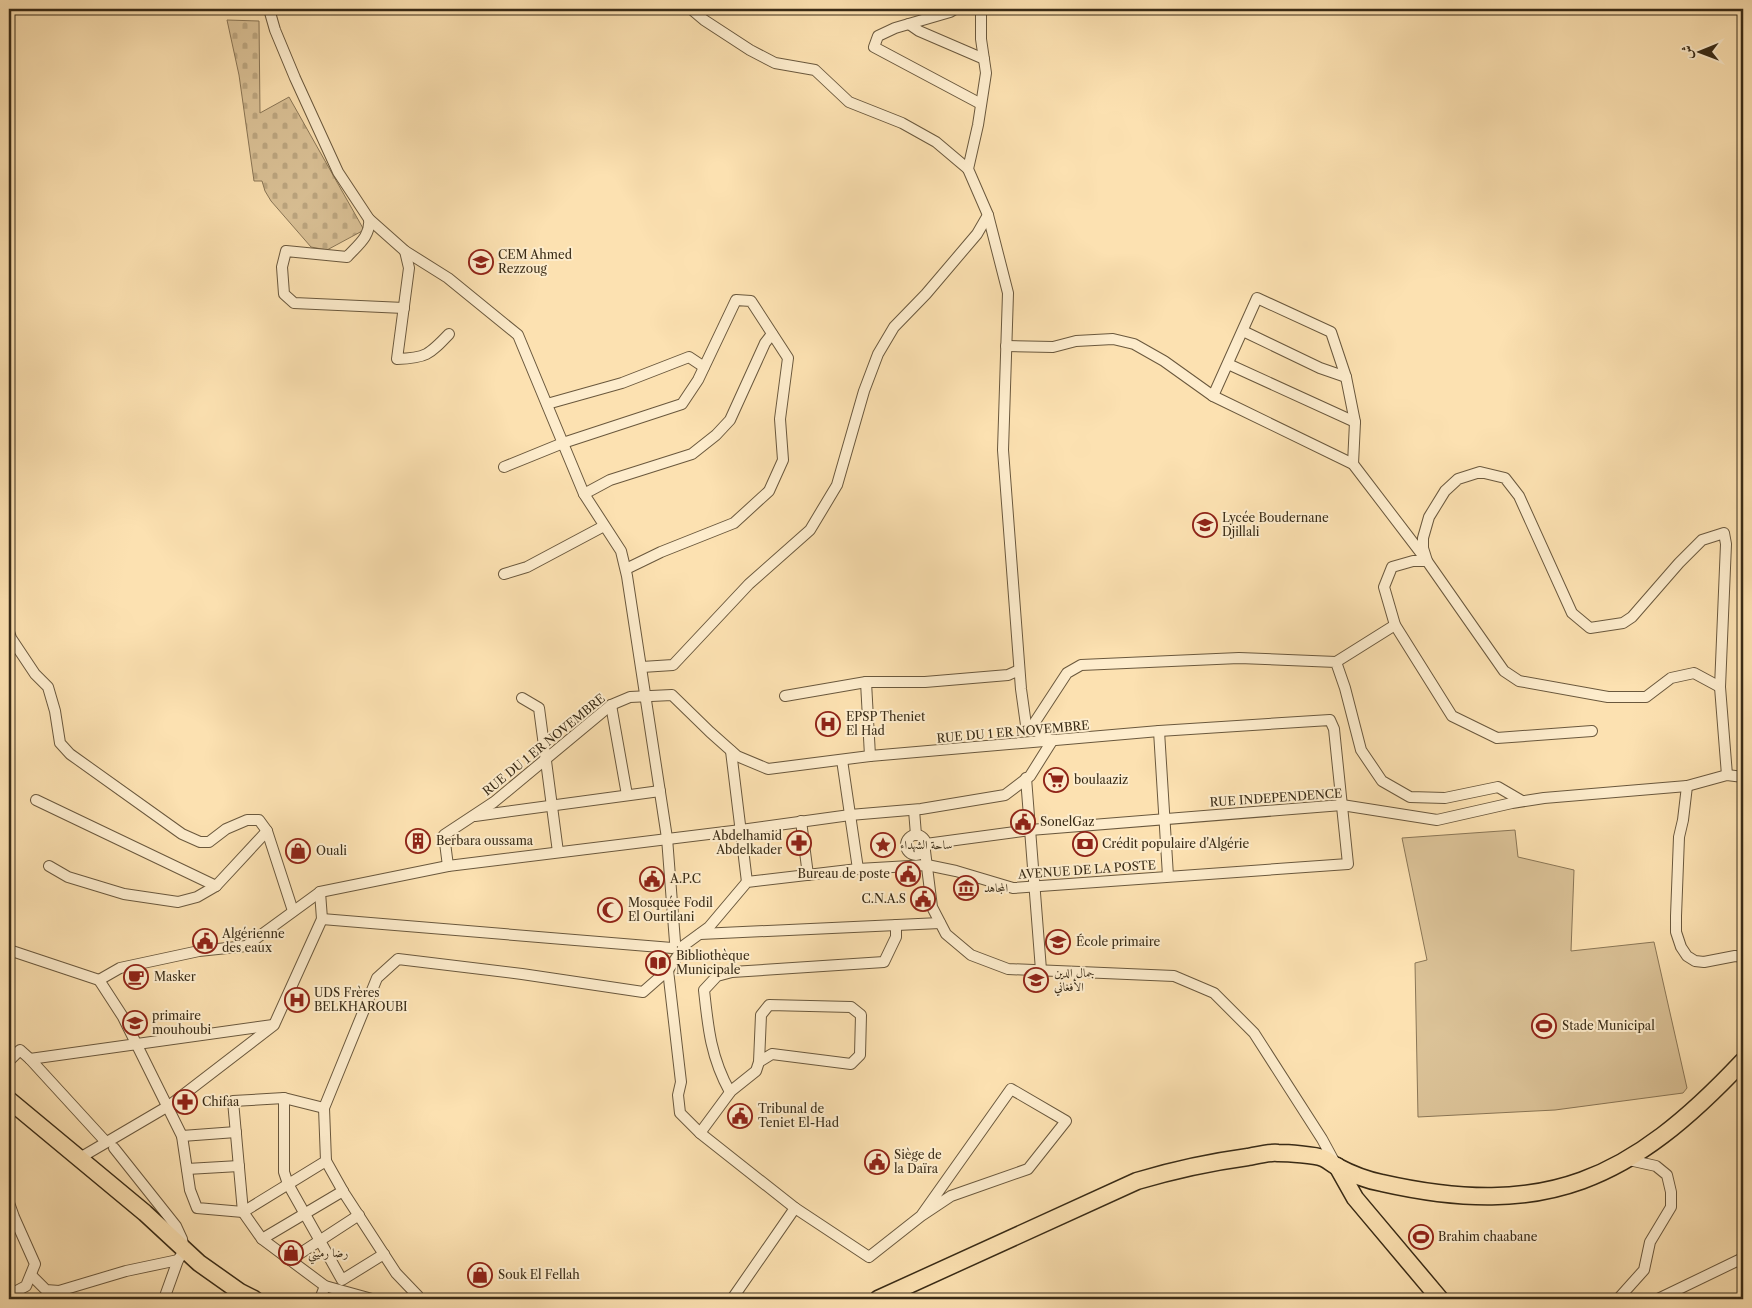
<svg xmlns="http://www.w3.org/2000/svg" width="1752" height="1308" viewBox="0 0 1752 1308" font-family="'Libre Caslon Text',Amiri,serif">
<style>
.cemetery{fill:url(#cemetery-stones);stroke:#8a7656}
.garden{fill:#dbc297;stroke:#8a7656}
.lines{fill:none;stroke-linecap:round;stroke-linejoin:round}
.minor-casing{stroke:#6a583d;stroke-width:12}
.primary-casing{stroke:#392b16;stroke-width:19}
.minor{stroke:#fdeccc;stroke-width:10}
.primary{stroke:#fce1b1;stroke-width:16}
.labels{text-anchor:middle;stroke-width:4;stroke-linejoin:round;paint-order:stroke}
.poi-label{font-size:12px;fill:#392b16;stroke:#fdeccc;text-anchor:start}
.street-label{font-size:12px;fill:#392b16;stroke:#fdeccc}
</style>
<defs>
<pattern id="cemetery-stones" width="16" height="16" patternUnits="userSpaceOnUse" patternTransform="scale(1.25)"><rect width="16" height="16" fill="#dbc297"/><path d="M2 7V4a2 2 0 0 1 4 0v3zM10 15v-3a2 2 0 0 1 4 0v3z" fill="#bda781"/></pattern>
</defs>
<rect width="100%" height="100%" fill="#fce1b1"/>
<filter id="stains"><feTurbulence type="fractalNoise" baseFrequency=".004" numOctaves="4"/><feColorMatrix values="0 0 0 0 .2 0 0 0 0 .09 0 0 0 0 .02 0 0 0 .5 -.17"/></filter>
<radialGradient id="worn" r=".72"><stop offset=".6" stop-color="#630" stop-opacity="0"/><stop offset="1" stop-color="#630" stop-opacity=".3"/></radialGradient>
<!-- cemetery -->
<polygon class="cemetery" points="227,20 259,21 260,113 289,97 364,230 327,250 311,247 271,201 265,191 262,181 254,181 239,75"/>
<!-- garden -->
<polygon class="garden" points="1515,830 1518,857 1574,870 1571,951 1654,942 1687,1088 1683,1093 1555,1110 1418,1117 1415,963 1427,960 1402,838"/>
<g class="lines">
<defs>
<g id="minor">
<polyline points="269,9 275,30 295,78 338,172 369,219 405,251 448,278 518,335 584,494 621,551 627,576 667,838 675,942"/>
<polyline points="691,9 704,20 750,50 775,63 815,70 849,102 902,123 936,142 968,169"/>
<polyline points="955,9 950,12 895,28 878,36 874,47 981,104"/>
<polyline points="909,24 919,31 984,59"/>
<path d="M369,219c2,17 -11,26 -22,38l-61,-6 -4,16 2,27 10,9 110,5"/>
<path d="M405,251l4,17 -12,91c29,-1 32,-4 52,-25"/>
<polyline points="1243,331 1320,368 1346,377"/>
<polyline points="1006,346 1053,347 1076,341 1113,339 1134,344 1164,361 1213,396 1353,464 1424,557"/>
<polyline points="1228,364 1355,422"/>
<polyline points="1213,396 1257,298 1331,332 1346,377 1355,422 1353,464"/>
<polyline points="547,404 622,383 689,357 704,367"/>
<polyline points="504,467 563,443 682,404 698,380 736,300 751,301 788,358 780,419 783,460 769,491 734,523 661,552 626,569"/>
<polyline points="584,494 610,480 692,454 716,435 730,420 765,343 772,334"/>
<polyline points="1427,561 1423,548 1423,538 1429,517 1445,491 1458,479 1480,472 1505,478 1519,496 1572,613 1590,628 1623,623 1632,617 1679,563 1702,540 1724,533 1726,544 1720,687 1727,775"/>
<polyline points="504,574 527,567 604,526"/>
<polyline points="9,632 11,638 35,674 48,687 55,711 60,743 70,754 182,834 200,842 209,842 226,829 247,820 259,820 267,831 293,911"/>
<polyline points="1336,662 1395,625"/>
<polyline points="642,667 673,665 749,584 810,530 837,485 864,391 878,354 894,327 926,294 977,234 988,215"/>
<polyline points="866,682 870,756"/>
<polyline points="785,696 866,682 925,682 1008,675 1019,670"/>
<polyline points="522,698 539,708 558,852"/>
<polyline points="611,705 627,795"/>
<polyline points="1031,728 1067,673 1081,665 1239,658 1336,662 1345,688 1361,750 1382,781 1410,797 1445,798 1498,787 1522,801"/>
<polyline points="1159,731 1168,876"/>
<polyline points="1592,731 1497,738 1452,716 1395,625 1384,587 1392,567 1413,561 1427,561 1504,671 1519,681 1608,697 1646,697 1671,678 1694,673 1720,687"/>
<polyline points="731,751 747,882"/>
<polyline points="842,760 858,869"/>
<polyline points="1026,778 1041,970"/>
<polyline points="1687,786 1683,820 1679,837 1676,916 1676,932 1681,947 1687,956 1695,961 1704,962 1735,956 1743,957"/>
<polyline points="36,800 216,886"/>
<polyline points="914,810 916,835"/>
<polyline points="475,816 660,791"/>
<polyline points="801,821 808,875"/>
<circle cx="916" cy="845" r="10"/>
<polyline points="926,844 1030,830 1342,805 1437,820 1512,803 1544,798 1687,786 1727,775 1743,777"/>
<polyline points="925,851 932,907 946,934 971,955 1008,969 1174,976 1214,993 1254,1033 1322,1139 1335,1163"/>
<polyline points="49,866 68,877 124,894 178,902 197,897 216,886 267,831"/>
<polyline points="448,866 444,835 494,802 611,705 630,697 672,695 710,732 737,756 768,769 870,756 1159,731 1330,720 1334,729 1348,864 1013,888 956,871 927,865 858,869 747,882 709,927 683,946"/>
<polyline points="320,892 246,946 199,951 120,968 99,980 123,1017 182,1136 190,1190 197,1208 243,1212 326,1161 324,1108 377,978 398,959 522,974 643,992 668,970 681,951"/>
<polyline points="322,919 672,948"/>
<polyline points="700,934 940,923"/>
<polyline points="9,950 99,980"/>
<polyline points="668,970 681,1082 678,1095 680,1113 700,1133 795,1208 732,1299"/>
<polyline points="9,1061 20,1050 30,1059"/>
<path d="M730,1092c-19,-34 -22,-64 -26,-102l13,-14 15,-4 152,-10 12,-25v-12"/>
<polyline points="284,1098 284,1172 288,1184 342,1280 384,1254"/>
<polyline points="324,1108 284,1098 233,1101 243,1212 262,1239 325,1286 372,1299"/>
<polyline points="700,1133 731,1091 756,1071 759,1062 772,1054 851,1064 860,1055 861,1015 851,1007 769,1005 761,1015 759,1062"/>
<polyline points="182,1136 236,1132"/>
<polyline points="106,1142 30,1059 273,1025"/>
<polyline points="114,1148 176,1226 182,1239 184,1251 178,1260 164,1299"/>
<polyline points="78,1159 170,1105 274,1025 322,919 320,892 448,866 741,830 850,815 921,809 1005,795 1030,776 1052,741 1026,725 1021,689 1003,450 1008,293 988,215 968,169 978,125 986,73 981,39 981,9"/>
<polyline points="326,1161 344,1193 396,1273 418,1296 420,1299"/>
<polyline points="187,1169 239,1166"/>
<polyline points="9,1203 14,1217 35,1264 26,1286 9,1295"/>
<polyline points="795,1208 869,1257 921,1216 1011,1089 1066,1121 1028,1169 951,1196 921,1216"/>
<polyline points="262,1239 343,1191"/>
<polyline points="290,1260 359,1215"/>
<polyline points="31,1275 46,1290 59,1291 126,1271 178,1260"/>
<polyline points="320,1299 325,1286"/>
<polyline points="991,1299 993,1299"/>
<polyline points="1618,1299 1644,1270 1650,1242 1671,1207 1671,1192 1667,1175 1656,1166 1629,1160"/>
<polyline points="1658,1299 1743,1258"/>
</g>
<g id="primary">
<polyline points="9,1100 145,1213 199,1263 240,1292 254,1299"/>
<polyline points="1337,1166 1355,1198 1440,1299"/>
<path d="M878,1299l259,-118c37,-11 74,-19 111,-24 10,-2 21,-5 30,-4 10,0 37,2 45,5 5,2 9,6 13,8 15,8 30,14 46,17 164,37 249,-3 361,-122"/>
</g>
</defs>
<!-- minor casing -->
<use href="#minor" class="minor-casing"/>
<!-- primary casing -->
<use href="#primary" class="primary-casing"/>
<!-- minor -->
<use href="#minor" class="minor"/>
<!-- primary -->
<use href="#primary" class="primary"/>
</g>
<!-- icons -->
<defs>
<symbol id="school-ring" viewBox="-11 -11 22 22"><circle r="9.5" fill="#fdeccc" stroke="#8f2418" stroke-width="1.5"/><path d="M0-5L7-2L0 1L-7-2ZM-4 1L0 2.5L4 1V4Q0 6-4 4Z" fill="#8f2418"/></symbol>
<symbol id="hospital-ring" viewBox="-11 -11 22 22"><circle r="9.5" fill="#fdeccc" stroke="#8f2418" stroke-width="1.5"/><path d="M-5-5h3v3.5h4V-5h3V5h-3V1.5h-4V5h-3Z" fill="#8f2418"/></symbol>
<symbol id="supermarket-ring" viewBox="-11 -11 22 22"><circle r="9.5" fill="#fdeccc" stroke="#8f2418" stroke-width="1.5"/><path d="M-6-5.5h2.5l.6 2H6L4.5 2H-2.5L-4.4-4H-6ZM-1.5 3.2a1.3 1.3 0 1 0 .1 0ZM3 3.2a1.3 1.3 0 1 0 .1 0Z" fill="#8f2418"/></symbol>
<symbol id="civic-ring" viewBox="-11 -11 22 22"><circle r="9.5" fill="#fdeccc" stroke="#8f2418" stroke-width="1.5"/><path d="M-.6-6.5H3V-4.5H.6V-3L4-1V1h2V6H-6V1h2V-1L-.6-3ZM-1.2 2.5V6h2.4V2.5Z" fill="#8f2418"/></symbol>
<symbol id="building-ring" viewBox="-11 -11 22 22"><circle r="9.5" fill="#fdeccc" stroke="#8f2418" stroke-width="1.5"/><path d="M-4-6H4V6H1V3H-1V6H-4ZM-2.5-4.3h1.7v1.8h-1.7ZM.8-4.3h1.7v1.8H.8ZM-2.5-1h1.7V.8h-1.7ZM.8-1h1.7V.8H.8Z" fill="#8f2418"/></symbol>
<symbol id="pharmacy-ring" viewBox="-11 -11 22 22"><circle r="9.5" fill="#fdeccc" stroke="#8f2418" stroke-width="1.5"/><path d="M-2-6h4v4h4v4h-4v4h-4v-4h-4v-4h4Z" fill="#8f2418"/></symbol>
<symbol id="bank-ring" viewBox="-11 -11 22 22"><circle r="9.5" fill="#fdeccc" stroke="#8f2418" stroke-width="1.5"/><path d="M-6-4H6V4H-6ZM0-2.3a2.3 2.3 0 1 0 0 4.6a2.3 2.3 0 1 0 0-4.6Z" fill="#8f2418"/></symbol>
<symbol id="sight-ring" viewBox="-11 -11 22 22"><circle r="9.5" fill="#fdeccc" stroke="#8f2418" stroke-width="1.5"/><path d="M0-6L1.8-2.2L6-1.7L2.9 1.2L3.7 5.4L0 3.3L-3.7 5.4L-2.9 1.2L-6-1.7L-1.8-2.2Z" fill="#8f2418"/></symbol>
<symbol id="shop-ring" viewBox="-11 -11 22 22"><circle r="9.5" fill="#fdeccc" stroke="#8f2418" stroke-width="1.5"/><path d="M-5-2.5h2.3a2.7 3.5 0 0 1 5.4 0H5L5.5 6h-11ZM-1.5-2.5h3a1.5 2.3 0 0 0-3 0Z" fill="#8f2418"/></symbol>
<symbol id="museum-ring" viewBox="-11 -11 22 22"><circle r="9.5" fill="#fdeccc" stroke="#8f2418" stroke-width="1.5"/><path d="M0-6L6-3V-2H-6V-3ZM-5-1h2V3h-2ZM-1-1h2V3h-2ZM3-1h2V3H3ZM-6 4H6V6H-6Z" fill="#8f2418"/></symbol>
<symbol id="mosque-ring" viewBox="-11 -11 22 22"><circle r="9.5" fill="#fdeccc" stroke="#8f2418" stroke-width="1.5"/><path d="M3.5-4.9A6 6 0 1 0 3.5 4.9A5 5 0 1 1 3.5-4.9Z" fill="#8f2418"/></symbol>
<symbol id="library-ring" viewBox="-11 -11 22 22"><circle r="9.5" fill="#fdeccc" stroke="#8f2418" stroke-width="1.5"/><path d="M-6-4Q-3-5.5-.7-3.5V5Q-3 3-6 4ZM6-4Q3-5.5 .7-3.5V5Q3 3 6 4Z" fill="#8f2418"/></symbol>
<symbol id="cafe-ring" viewBox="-11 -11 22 22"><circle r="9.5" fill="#fdeccc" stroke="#8f2418" stroke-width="1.5"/><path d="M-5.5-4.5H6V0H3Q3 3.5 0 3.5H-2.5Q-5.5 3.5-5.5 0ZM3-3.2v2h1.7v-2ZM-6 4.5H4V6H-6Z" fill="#8f2418"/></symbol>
<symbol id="stadium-ring" viewBox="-11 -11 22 22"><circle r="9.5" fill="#fdeccc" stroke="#8f2418" stroke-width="1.5"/><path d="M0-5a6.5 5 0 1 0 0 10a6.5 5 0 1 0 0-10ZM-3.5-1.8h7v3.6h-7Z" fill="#8f2418"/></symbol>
</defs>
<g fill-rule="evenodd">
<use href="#school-ring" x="467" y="248" width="28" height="28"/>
<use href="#school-ring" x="1191" y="511" width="28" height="28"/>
<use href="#hospital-ring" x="814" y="710" width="28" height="28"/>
<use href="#supermarket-ring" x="1042" y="766" width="28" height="28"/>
<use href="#civic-ring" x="1009" y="808" width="28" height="28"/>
<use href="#building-ring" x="404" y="827" width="28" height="28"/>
<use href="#pharmacy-ring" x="785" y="829" width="28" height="28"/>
<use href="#bank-ring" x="1071" y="830" width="28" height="28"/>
<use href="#sight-ring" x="869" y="831" width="28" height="28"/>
<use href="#shop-ring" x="284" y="837" width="28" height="28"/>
<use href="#civic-ring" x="894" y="860" width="28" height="28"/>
<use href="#civic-ring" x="638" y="865" width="28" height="28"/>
<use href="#museum-ring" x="952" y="874" width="28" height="28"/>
<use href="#civic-ring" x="909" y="885" width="28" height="28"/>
<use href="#mosque-ring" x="596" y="896" width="28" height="28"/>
<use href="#civic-ring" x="191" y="927" width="28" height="28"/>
<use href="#school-ring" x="1044" y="928" width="28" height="28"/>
<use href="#library-ring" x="644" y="949" width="28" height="28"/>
<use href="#cafe-ring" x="122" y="963" width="28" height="28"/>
<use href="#school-ring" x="1022" y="966" width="28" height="28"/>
<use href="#hospital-ring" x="283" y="986" width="28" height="28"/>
<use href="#school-ring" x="121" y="1009" width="28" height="28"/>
<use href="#stadium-ring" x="1530" y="1012" width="28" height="28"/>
<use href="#pharmacy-ring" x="171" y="1088" width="28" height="28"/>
<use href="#civic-ring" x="726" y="1102" width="28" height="28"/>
<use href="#civic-ring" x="863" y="1148" width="28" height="28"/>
<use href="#stadium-ring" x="1407" y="1223" width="28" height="28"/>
<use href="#shop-ring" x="277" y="1239" width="28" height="28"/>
<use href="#shop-ring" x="466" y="1261" width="28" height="28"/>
</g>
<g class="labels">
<!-- poi labels -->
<g class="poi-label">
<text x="498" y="259">CEM Ahmed<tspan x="498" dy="14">Rezzoug</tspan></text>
<text x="1222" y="522">Lycée Boudernane<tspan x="1222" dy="14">Djillali</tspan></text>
<text x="846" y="721">EPSP Theniet<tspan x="846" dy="14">El Had</tspan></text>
<text x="1074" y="784">boulaaziz</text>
<text x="1040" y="826">SonelGaz</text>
<text x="782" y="840" text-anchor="end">Abdelhamid<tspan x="782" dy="14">Abdelkader</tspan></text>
<text x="436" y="845">Berbara oussama</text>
<text x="1102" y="848">Crédit populaire d'Algérie</text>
<text x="900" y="849">ساحة الشهداء</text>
<text x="316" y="855">Ouali</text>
<text x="890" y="878" text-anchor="end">Bureau de poste</text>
<text x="670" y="883">A.P.C</text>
<text x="984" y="892">المجاهد</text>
<text x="906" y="903" text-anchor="end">C.N.A.S</text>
<text x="628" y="907">Mosquée Fodil<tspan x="628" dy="14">El Ourtilani</tspan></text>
<text x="222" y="938">Algérienne<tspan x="222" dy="14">des eaux</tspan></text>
<text x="1076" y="946">École primaire</text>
<text x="676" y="960">Bibliothèque<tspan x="676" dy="14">Municipale</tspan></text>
<text x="1054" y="977">جمال الدين<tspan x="1054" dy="14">الأفغاني</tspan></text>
<text x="154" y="981">Masker</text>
<text x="314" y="997">UDS Frères<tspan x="314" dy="14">BELKHAROUBI</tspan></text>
<text x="152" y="1020">primaire<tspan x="152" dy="14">mouhoubi</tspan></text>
<text x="1562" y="1030">Stade Municipal</text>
<text x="202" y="1106">Chifaa</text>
<text x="758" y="1113">Tribunal de<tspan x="758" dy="14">Teniet El-Had</tspan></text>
<text x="894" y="1159">Siège de<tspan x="894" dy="14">la Daïra</tspan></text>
<text x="1438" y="1241">Brahim chaabane</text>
<text x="308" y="1257">رضا رميني</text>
<text x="498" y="1279">Souk El Fellah</text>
</g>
<!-- street labels -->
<g class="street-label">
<text transform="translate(1013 732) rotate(-5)" y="4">RUE DU 1 ER NOVEMBRE</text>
<text transform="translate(544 745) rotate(-39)" y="4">RUE DU 1 ER NOVEMBRE</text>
<text transform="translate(1276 798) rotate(-4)" y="4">RUE INDEPENDENCE</text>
<text transform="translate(1087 870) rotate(-4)" y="4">AVENUE DE LA POSTE</text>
</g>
</g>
<!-- margin -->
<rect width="1752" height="1308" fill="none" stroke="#fce1b1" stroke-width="30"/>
<rect x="10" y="10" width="1732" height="1288" fill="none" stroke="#392b16" stroke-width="2.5"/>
<rect x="15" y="15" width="1722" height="1278" fill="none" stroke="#392b16"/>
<!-- north arrow -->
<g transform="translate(1700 52) rotate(269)" stroke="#fdeccc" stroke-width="4" paint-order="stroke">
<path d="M0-4L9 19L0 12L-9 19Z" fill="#392b16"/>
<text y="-8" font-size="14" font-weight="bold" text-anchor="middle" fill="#392b16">ش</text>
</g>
<rect width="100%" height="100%" filter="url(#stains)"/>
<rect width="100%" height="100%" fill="url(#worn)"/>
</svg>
